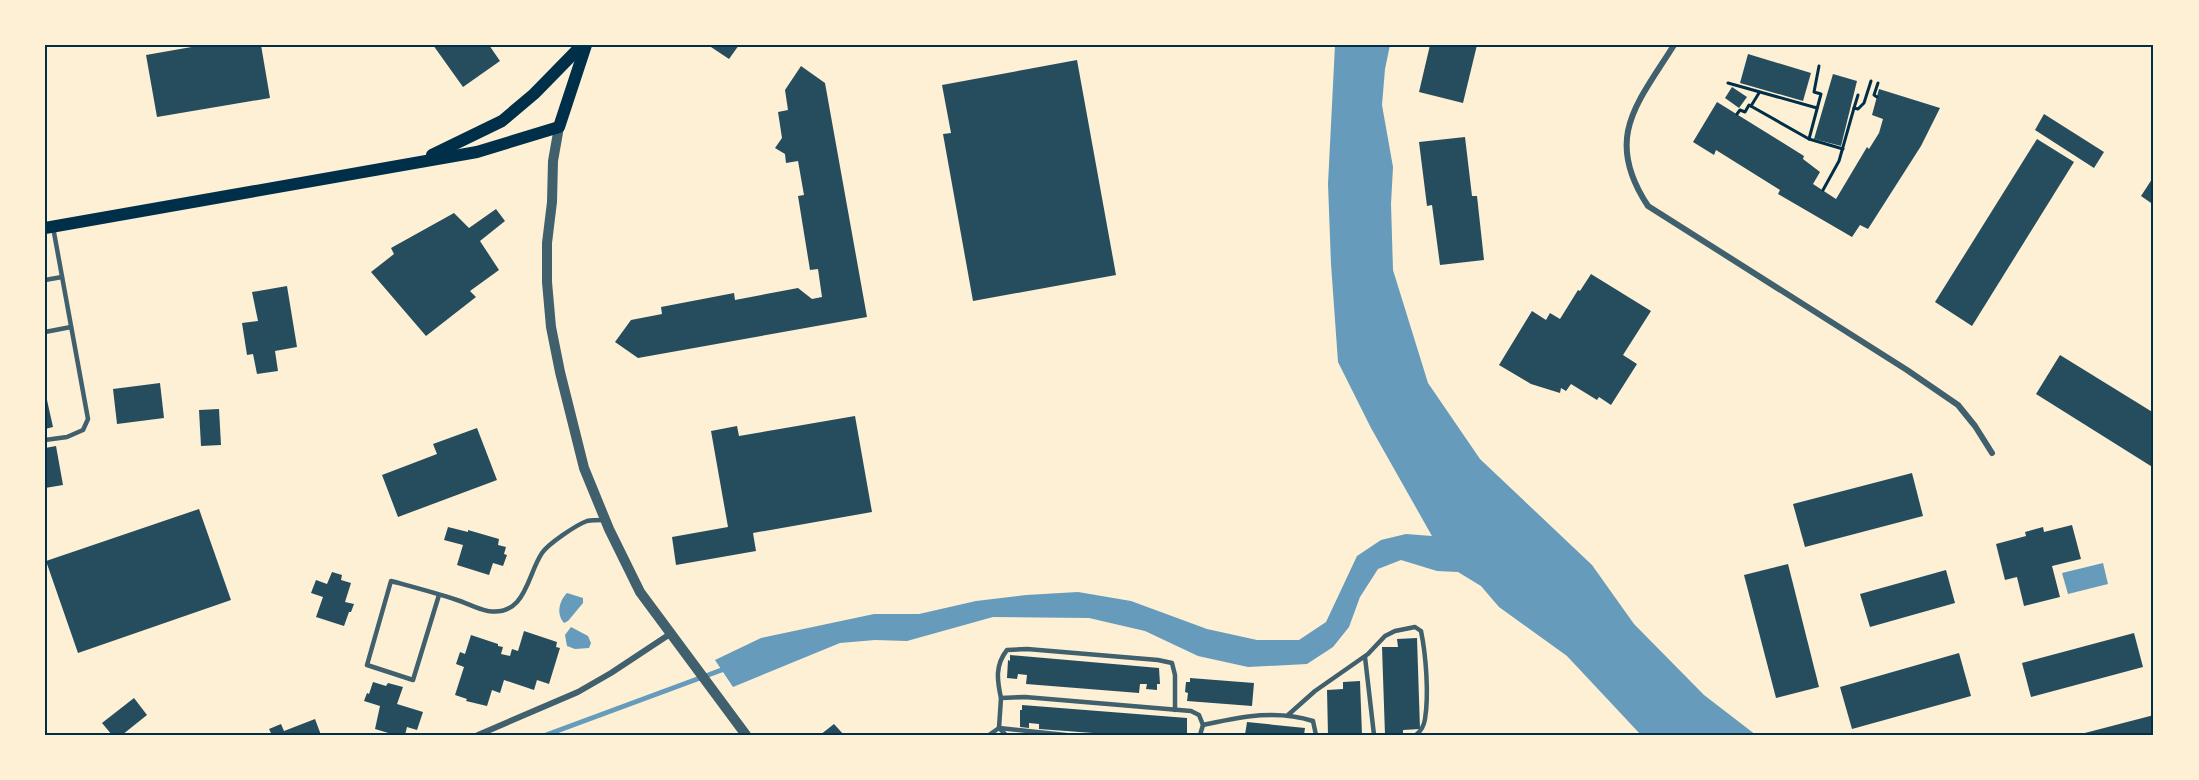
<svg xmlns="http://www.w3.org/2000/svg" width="2199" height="780" viewBox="0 0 2199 780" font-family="Commissioner,sans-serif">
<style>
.water{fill:#669bbc}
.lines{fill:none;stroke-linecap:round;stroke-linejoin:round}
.stream{stroke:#669bbc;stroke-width:5}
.building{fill:#264d5e}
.path{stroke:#003049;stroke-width:3}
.service{stroke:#3f606c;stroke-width:4.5}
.minor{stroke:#3f606c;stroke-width:6}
.tertiary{stroke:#3f606c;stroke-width:10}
.secondary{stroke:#003049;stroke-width:12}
.neatline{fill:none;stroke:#003049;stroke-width:2}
</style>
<rect width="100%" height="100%" fill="#fdf0d5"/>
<!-- water -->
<g class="water">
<polygon points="1335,45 1390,45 1385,69 1382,105 1393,167 1391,204 1393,270 1428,383 1480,459 1592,565 1634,624 1704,695 1756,735 1641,735 1567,656 1499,607 1481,586 1458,572 1437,571 1401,560 1378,569 1360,597 1349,627 1333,647 1307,664 1248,667 1198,656 1145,631 1089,618 993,617 907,641 875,640 840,643 733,687 715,660 761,638 874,614 919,614 976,601 1026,595 1078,592 1131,601 1207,629 1257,640 1299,640 1326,622 1357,556 1381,540 1406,534 1432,536 1371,428 1338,362 1331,264 1328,184"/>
<polygon points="2103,563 2108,584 2068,594 2062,573"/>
<path d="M567,593l16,5v5l-15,18 -4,2c-8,-9 -5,-22 3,-30z"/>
<polygon points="571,627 588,636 591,643 589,648 575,649 567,646 565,635"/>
</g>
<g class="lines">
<!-- stream -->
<polyline class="stream" points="546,735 727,668"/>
</g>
<!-- building -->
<g class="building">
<polygon points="203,45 261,45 270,98 157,117 146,55"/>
<polygon points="433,45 489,45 500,61 463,87"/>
<polygon points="708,45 739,45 729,59"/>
<polygon points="1430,45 1477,45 1463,103 1419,92"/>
<polygon points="1748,54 1811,73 1803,101 1740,83"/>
<polygon points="1077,60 1116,275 973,301 943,134 951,133 942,85"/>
<polygon points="801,66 825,83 867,317 638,358 615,342 631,320 662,314 661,307 734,293 735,300 798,288 812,299 822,297 818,269 810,270 798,196 804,195 798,161 786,163 785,154 775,148 782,138 778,112 788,110 785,90"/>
<polygon points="1833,74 1857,81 1841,146 1814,139"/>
<polygon points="1732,87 1747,97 1739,108 1725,98"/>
<polygon points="1879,89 1940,108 1921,146 1868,229 1860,225 1852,237 1778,194 1780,190 1716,150 1714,155 1693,142 1717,102 1804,156 1803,159 1820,172 1813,184 1836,199 1867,147 1869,149 1879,133 1883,119 1872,115"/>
<polygon points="2044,114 2104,152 2094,168 2035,130"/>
<polygon points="1465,137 1472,196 1477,196 1484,260 1440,265 1432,205 1427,206 1419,142"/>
<polygon points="2037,139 2074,162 1972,326 1935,302"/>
<polygon points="2154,176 2154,205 2141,196"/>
<polygon points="496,209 505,221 480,241 499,270 470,291 476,297 426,336 371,272 394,254 391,248 454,213 469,228"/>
<polygon points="1591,274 1651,311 1623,355 1637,364 1611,405 1599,397 1597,400 1571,384 1566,391 1561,388 1560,393 1531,384 1499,365 1532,311 1546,320 1550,313 1560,319 1578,290 1580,291"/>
<polygon points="287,286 297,347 275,351 278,371 257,374 253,354 247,355 242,323 258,321 252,292"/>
<polygon points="2060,355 2154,413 2154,468 2036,394"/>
<polygon points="160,383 164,418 117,424 113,389"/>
<polygon points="45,391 53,427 45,429"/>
<polygon points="219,409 221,445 201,446 199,410"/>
<polygon points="855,416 872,512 753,533 756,551 676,565 672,537 728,527 711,431 737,426 739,436"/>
<polygon points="477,428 497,480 398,517 382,475 437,454 433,444"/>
<polygon points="56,446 63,485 45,488 45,448"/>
<polygon points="1912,473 1923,516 1805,547 1793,504"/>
<polygon points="199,509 231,600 78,653 46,561"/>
<polygon points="2072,525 2081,559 2052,566 2060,597 2024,606 2017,577 2005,580 1996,544 2026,536 2025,532 2043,527 2044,532"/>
<polygon points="448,527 468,532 468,530 499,539 498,545 506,547 504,554 507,555 503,566 493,563 489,575 457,565 463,545 444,540"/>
<polygon points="1788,564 1819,687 1776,698 1744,575"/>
<polygon points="1946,570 1955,603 1870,627 1860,594"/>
<polygon points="332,572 342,575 341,580 351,583 345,602 354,604 351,612 349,612 344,626 316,617 323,597 311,593 316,580 327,584"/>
<polygon points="524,631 557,642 556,647 560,648 549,684 537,680 534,690 504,680 500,693 492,690 487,706 466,701 467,699 455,695 464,667 456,664 460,652 465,654 471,635 498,644 498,646 503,647 501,654 510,656 512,649 518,651"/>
<polygon points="2134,633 2143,667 2031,697 2022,663"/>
<polygon points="1417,638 1420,729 1403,730 1403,735 1385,735 1382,647 1398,647 1397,639"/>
<polygon points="1959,653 1971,696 1852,729 1840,687"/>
<polygon points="1010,655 1159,668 1160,684 1157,684 1157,690 1146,689 1147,684 1140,684 1139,693 1026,684 1027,675 1018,674 1017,679 1007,678 1008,660 1010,661"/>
<polygon points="1190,678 1254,683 1252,706 1187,701 1188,693 1185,692 1186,682 1190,682"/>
<polygon points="1360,681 1362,735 1328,735 1327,690 1343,689 1343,682"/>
<polygon points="373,682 386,686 388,683 403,687 397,704 423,712 417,730 407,727 405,735 395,735 375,729 380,706 364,701 367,693 369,694"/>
<polygon points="134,698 147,715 122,735 112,735 102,723"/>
<polygon points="1022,705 1187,718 1187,734 1120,735 1039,729 1039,724 1029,723 1029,728 1020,727 1020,710 1022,710"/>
<polygon points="2154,715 2154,735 2081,735 2081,734"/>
<polygon points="315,719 321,735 272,735 269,729 281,724 284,731"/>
<polygon points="1247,722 1305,728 1304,735 1245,735"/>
<polygon points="834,724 844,735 820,735"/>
</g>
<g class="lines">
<!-- path -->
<g class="path">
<polyline points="1728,83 1817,108"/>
<polyline points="1877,97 1874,95 1878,83"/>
<polyline points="1751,106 1759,93"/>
<polyline points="1854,108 1858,95"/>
<polyline points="1737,114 1740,110 1745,112 1749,105 1809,139 1843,149"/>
<polyline points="1809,139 1821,94 1814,92 1819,66"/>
<polyline points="1823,190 1839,161 1854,108 1858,109 1864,103 1871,81"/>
</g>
<!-- service -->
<g class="service">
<polyline points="45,280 62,277"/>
<polyline points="45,332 71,327"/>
<polyline points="45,440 67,437 83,430 88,419 53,227"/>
<path d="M439,595l-26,85 -46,-15 24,-84c22,6 45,12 66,19 10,3 20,9 31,11 38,6 39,-36 54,-58 6,-9 34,-28 45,-32 5,-1 12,-1 18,-1"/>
<polyline points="1365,657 1374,735"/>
<path d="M1001,698c-4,-18 -6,-33 6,-48l20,-1 131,11 14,3 3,12v35"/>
<path d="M1288,715l27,-24 53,-37 17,-18 10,-5 20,-4 6,4c5,24 8,64 4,88 -1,7 -4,12 -9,16"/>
<path d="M1203,725c38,-8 72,-16 110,-4l3,14"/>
<polyline points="999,728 1001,698 1025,697 1191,711 1199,715 1203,725 1200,735"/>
<polyline points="999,728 1006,735"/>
<polyline points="989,735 999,728 1066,735"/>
</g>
<!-- minor -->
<g class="minor">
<path d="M1674,45c-37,59 -71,93 -26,161l259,164 51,35 17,21 17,27"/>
<polyline points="478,735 578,692 611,673 670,634"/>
</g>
<!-- tertiary -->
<polyline class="tertiary" points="559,127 553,161 552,202 547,243 547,282 551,327 560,372 584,468 609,529 640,592 746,735"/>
<!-- secondary -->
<g class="secondary">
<polyline points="432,155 502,121 534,94 582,45"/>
<polyline points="45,228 477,152 559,127 586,45"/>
</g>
</g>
<!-- border -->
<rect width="2199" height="780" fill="none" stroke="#fdf0d5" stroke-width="93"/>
<rect x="46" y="46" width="2106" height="688" class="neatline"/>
</svg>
